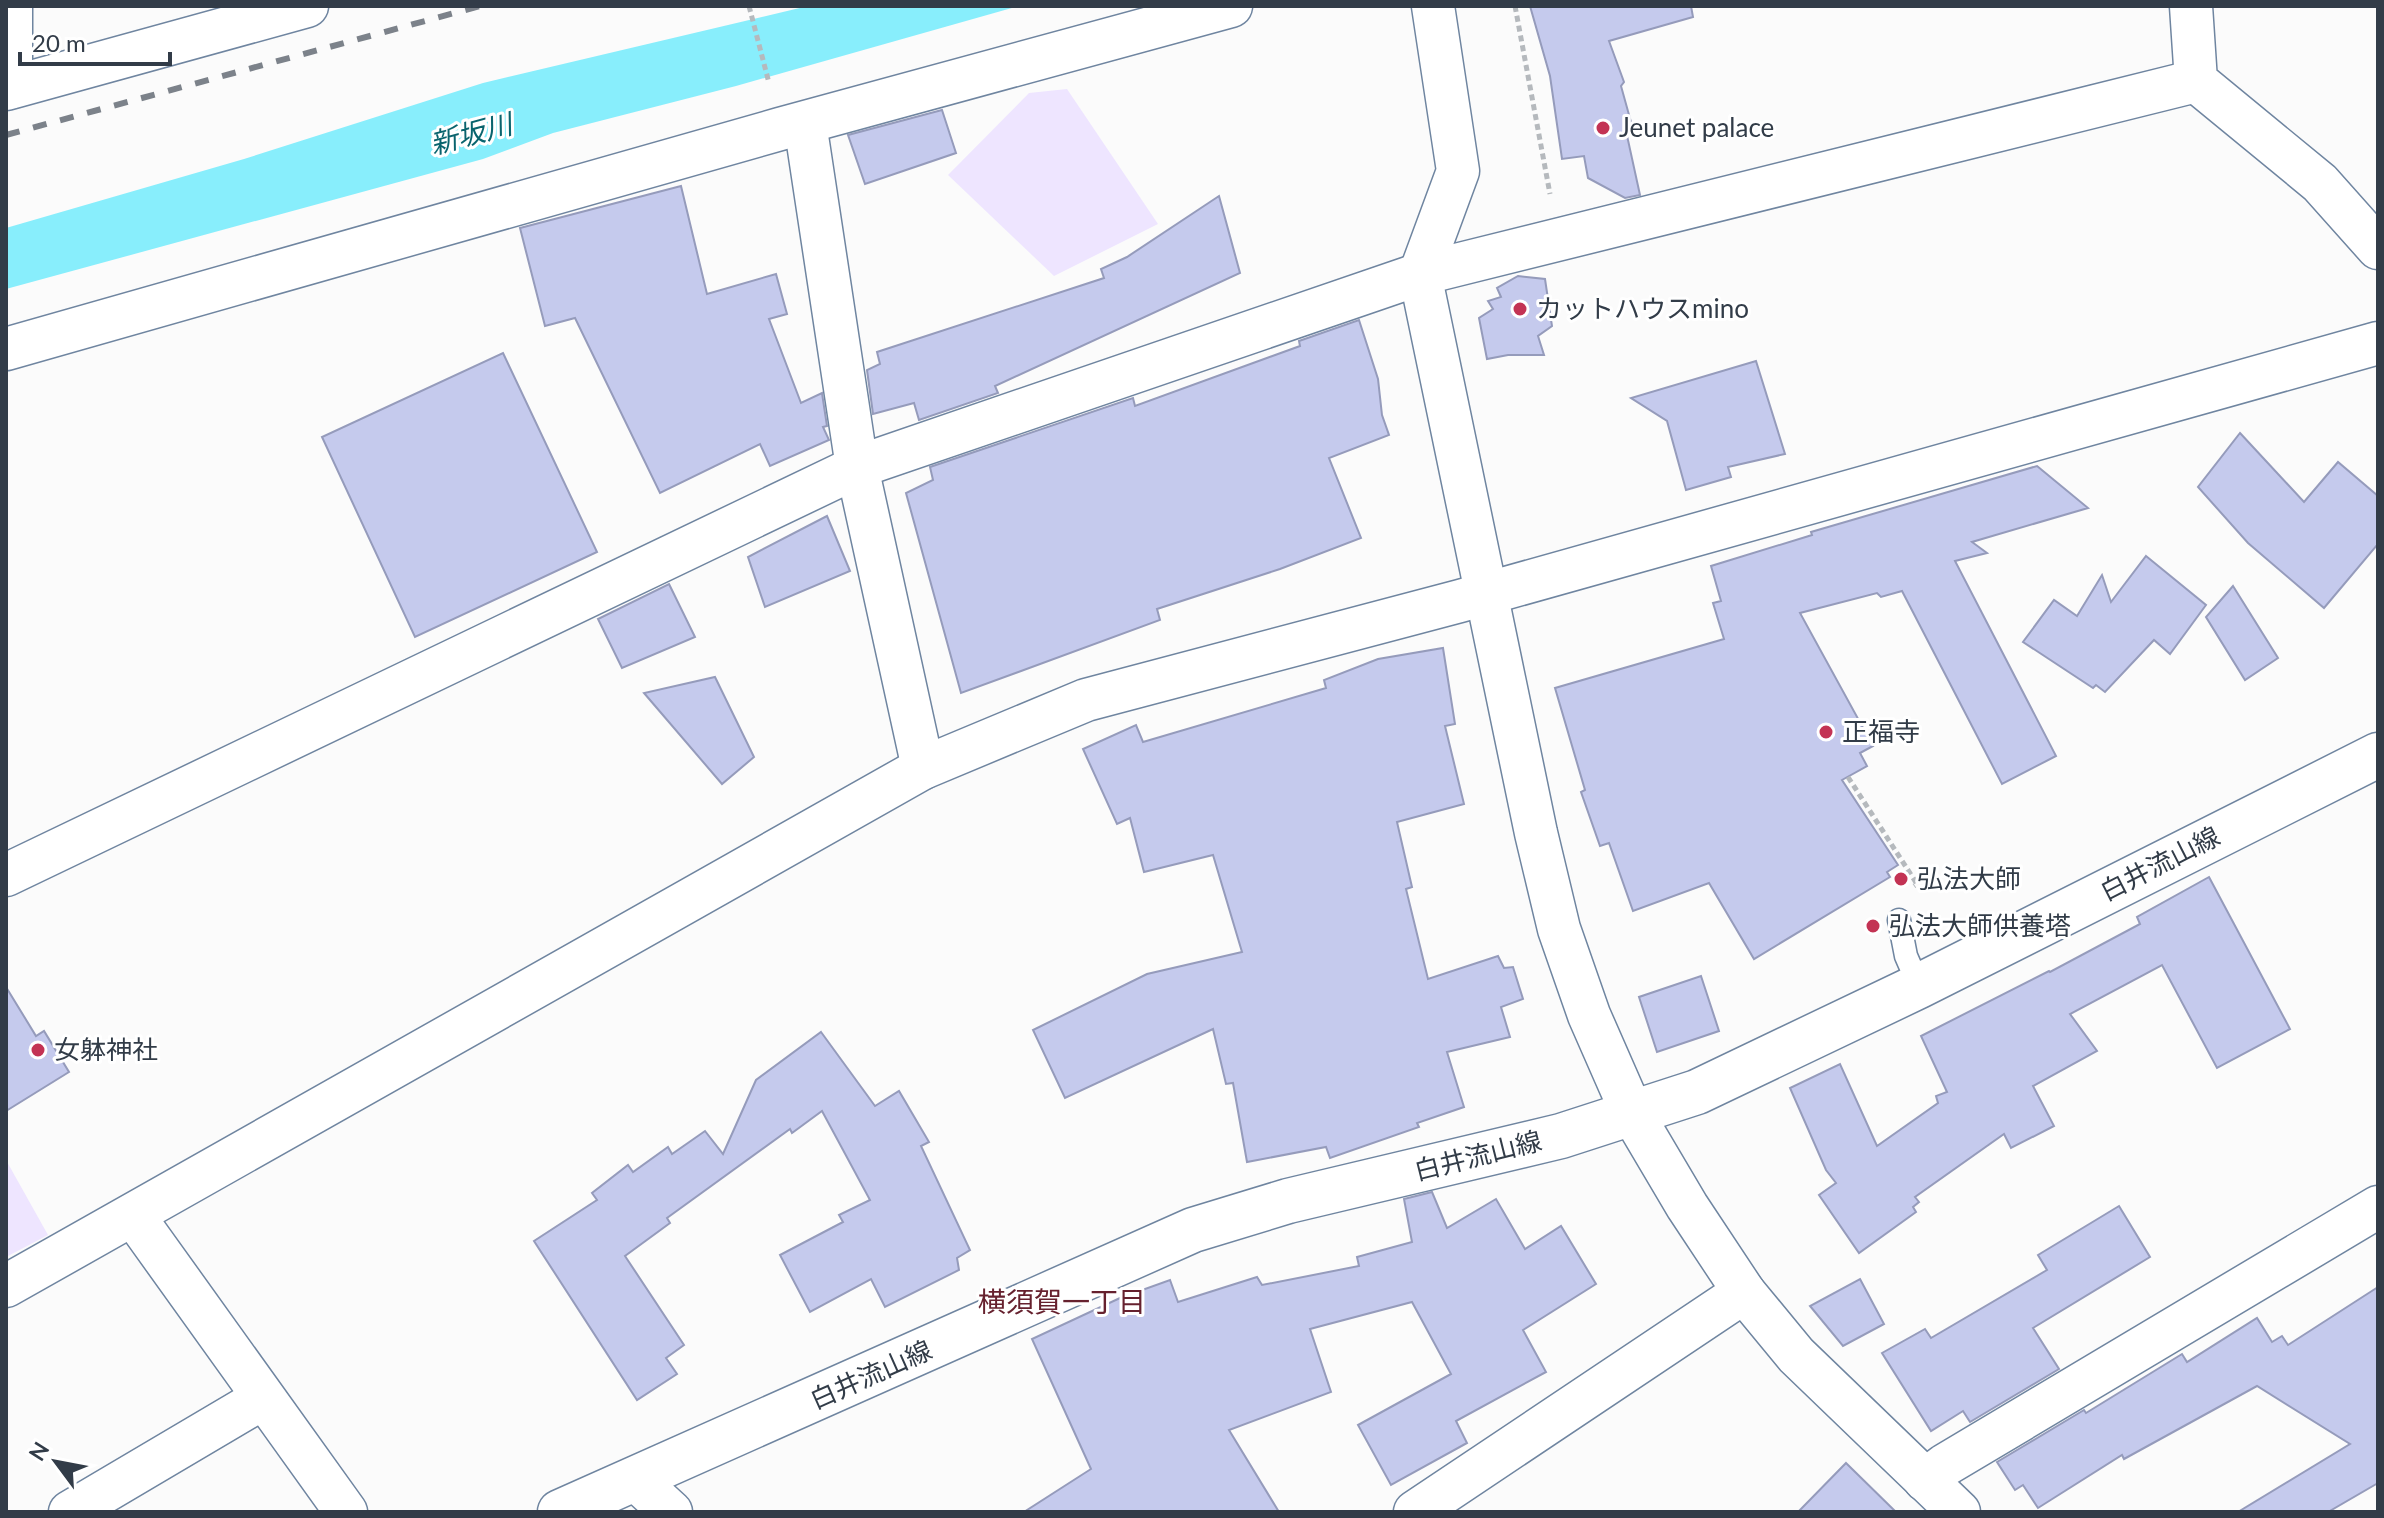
<svg xmlns="http://www.w3.org/2000/svg" width="2384" height="1518" viewBox="0 0 2384 1518" font-family="Lato,'Noto Sans JP',sans-serif">
<style>
.green{fill:#eee5ff}
.water{fill:#88eefc}
.building{fill:#c5caed;stroke:#959bbb;stroke-width:2}
.lines{fill:none;stroke-linecap:round;stroke-linejoin:round}
.service-casing{stroke:#6f85a0;stroke-width:25}
.minor-casing{stroke:#6f85a0;stroke-width:45}
.secondary-casing{stroke:#6f85a0;stroke-width:47}
.path{stroke:#b5b9bd;stroke-width:5;stroke-dasharray:6 4;stroke-linecap:butt}
.service{stroke:#fff;stroke-width:22}
.minor{stroke:#fff;stroke-width:42}
.secondary{stroke:#fff;stroke-width:44}
.rail{stroke:#7c828a;stroke-width:6;stroke-dasharray:14 14;stroke-linecap:butt}
.poi-dot{fill:#c33354;stroke:#fff;stroke-width:3}
.labels{text-anchor:middle;stroke-width:6;stroke-linejoin:round;paint-order:stroke}
.poi-label{font-size:26px;fill:#323c48;stroke:#fff;text-anchor:start}
.street-label{font-size:26px;fill:#323c48;stroke:#fff}
.water-label{font-size:28px;font-style:italic;fill:#09646e;stroke:#fff}
.neighbourhood-label{font-size:28px;fill:#66212e;stroke:#fff}
</style>
<rect width="100%" height="100%" fill="#fbfbfb"/>
<!-- green -->
<g class="green">
<polygon points="1067,89 1158,224 1054,276 948,175 1029,93"/>
<polygon points="6,1160 48,1235 6,1257"/>
</g>
<!-- water -->
<polygon class="water" points="808,6 1019,6 736,86 553,133 483,159 6,289 6,228 244,159 483,83"/>
<!-- building -->
<g class="building">
<polygon points="1530,6 1691,6 1693,17 1609,41 1624,82 1621,86 1631,122 1626,131 1640,195 1625,198 1588,178 1584,156 1562,159 1550,76"/>
<polygon points="942,110 956,153 865,184 848,135"/>
<polygon points="681,186 707,294 776,274 787,314 769,319 801,403 822,393 827,426 823,427 829,440 770,466 760,444 660,493 575,318 545,326 520,228"/>
<polygon points="1219,196 1240,273 995,386 998,393 919,420 914,403 873,414 867,370 880,364 877,352 1104,278 1101,269 1127,257"/>
<polygon points="1518,276 1545,279 1552,326 1538,336 1544,355 1508,355 1487,359 1479,318 1493,309 1488,301 1501,297 1497,288"/>
<polygon points="1359,320 1378,379 1382,415 1389,435 1329,458 1361,538 1280,569 1157,609 1160,620 961,693 906,493 933,480 930,467 1133,398 1135,406 1300,346 1299,341"/>
<polygon points="503,353 597,552 415,637 322,437"/>
<polygon points="1756,361 1785,454 1728,467 1731,477 1686,490 1667,421 1631,398"/>
<polygon points="2240,433 2304,502 2338,462 2378,496 2378,544 2324,608 2248,543 2198,487"/>
<polygon points="2037,466 2088,508 1972,542 1987,553 1955,561 2056,756 2002,784 1902,591 1881,597 1877,593 1800,613 1873,746 1860,753 1867,766 1842,780 1898,865 1887,872 1890,877 1754,959 1709,883 1633,911 1609,843 1600,846 1581,792 1585,790 1555,688 1724,639 1713,603 1721,601 1711,566 1812,535 1811,532"/>
<polygon points="827,516 850,571 765,607 748,557"/>
<polygon points="2146,556 2206,605 2170,654 2154,640 2105,692 2096,685 2093,688 2023,642 2054,600 2077,616 2102,575 2111,602"/>
<polygon points="669,584 695,637 622,668 598,619"/>
<polygon points="2233,586 2278,658 2245,680 2206,617"/>
<polygon points="1443,648 1455,724 1445,726 1464,804 1397,822 1412,887 1406,889 1428,979 1498,956 1504,968 1513,967 1523,999 1501,1007 1510,1037 1447,1052 1464,1107 1417,1123 1419,1127 1330,1158 1326,1147 1247,1162 1233,1083 1226,1084 1213,1029 1065,1098 1033,1030 1147,974 1242,952 1213,855 1144,872 1130,818 1117,824 1083,749 1136,725 1143,742 1326,688 1324,680 1378,659"/>
<polygon points="715,677 754,757 722,784 644,693"/>
<polygon points="2209,877 2290,1029 2217,1068 2162,965 2070,1014 2097,1051 2033,1086 2054,1126 2011,1148 2004,1134 1915,1197 1919,1202 1913,1207 1916,1212 1859,1253 1819,1195 1836,1183 1826,1170 1790,1088 1840,1064 1877,1146 1938,1103 1936,1096 1947,1092 1921,1036 2049,971 2050,972 2140,924 2137,917"/>
<polygon points="1701,976 1719,1031 1657,1052 1639,997"/>
<polygon points="6,987 36,1036 44,1031 69,1072 6,1111"/>
<polygon points="821,1032 875,1106 899,1091 929,1142 921,1146 970,1250 957,1258 959,1270 885,1307 871,1279 810,1312 780,1255 843,1222 839,1215 870,1200 822,1111 792,1133 790,1129 667,1218 670,1223 625,1256 684,1345 666,1358 677,1374 637,1400 534,1241 597,1200 592,1193 628,1165 633,1172 668,1147 672,1154 705,1131 723,1154 756,1080"/>
<polygon points="1432,1192 1447,1228 1496,1199 1525,1249 1561,1226 1596,1284 1523,1330 1546,1372 1456,1421 1467,1443 1391,1485 1358,1425 1451,1374 1412,1302 1310,1329 1331,1392 1229,1430 1279,1512 1024,1512 1091,1469 1032,1339 1120,1298 1170,1280 1178,1302 1257,1277 1262,1285 1359,1266 1357,1257 1412,1242 1404,1199"/>
<polygon points="2119,1206 2150,1257 2033,1328 2059,1369 1970,1422 1963,1411 1931,1431 1882,1353 1925,1329 1931,1338 2047,1270 2038,1255"/>
<polygon points="1860,1279 1884,1324 1843,1346 1810,1306"/>
<polygon points="2378,1287 2378,1483 2328,1512 2238,1512 2350,1444 2257,1386 2124,1459 2122,1455 2038,1508 2023,1485 2015,1490 1997,1462 2084,1410 2086,1413 2182,1354 2187,1362 2257,1318 2272,1342 2282,1336 2288,1345"/>
<polygon points="1846,1463 1896,1512 1798,1512"/>
</g>
<g class="lines">
<defs>
<polyline id="service" points="1899,920 1906,956 1919,986"/>
<g id="minor">
<polyline points="11,6 11,87"/>
<polyline points="1433,6 1458,171 1420,274 1536,833 1559,929 1589,1015 1632,1113 1687,1206 1744,1292 1796,1355 1959,1512"/>
<polyline points="2191,6 2196,81 2320,183 2378,248"/>
<polyline points="6,89 307,6"/>
<polyline points="805,123 857,467 923,768"/>
<polyline points="6,349 780,129 1231,6"/>
<polyline points="6,875 857,467 1420,274 2196,81"/>
<polyline points="133,1215 346,1512"/>
<polyline points="6,1286 923,768 1086,700 1460,601 2378,343"/>
<polyline points="635,1479 671,1512"/>
<polyline points="1925,1480 1945,1465 2378,1207"/>
<polyline points="70,1512 263,1398"/>
<polyline points="1415,1512 1744,1292"/>
</g>
<polyline id="secondary" points="560,1512 1193,1230 1288,1201 1561,1136 1697,1092 1919,986 2378,755"/>
</defs>
<!-- service casing -->
<use href="#service" class="service-casing"/>
<!-- minor casing -->
<use href="#minor" class="minor-casing"/>
<!-- secondary casing -->
<use href="#secondary" class="secondary-casing"/>
<!-- path -->
<g class="path">
<polyline points="749,6 769,83"/>
<polyline points="1515,6 1550,194"/>
<polyline points="1848,777 1917,884 1914,886"/>
</g>
<!-- service -->
<use href="#service" class="service"/>
<!-- minor -->
<use href="#minor" class="minor"/>
<!-- secondary -->
<use href="#secondary" class="secondary"/>
<!-- rail -->
<polyline class="rail" points="6,135 480,6"/>
</g>
<!-- markers -->
<g class="poi-dot">
<circle cx="1603" cy="128" r="8"/>
<circle cx="1520" cy="309" r="8"/>
<circle cx="1826" cy="732" r="8"/>
<circle cx="1901" cy="879" r="8"/>
<circle cx="1873" cy="926" r="8"/>
<circle cx="38" cy="1050" r="8"/>
</g>
<g class="labels">
<!-- poi labels -->
<g class="poi-label">
<text x="1619" y="137">Jeunet palace</text>
<text x="1536" y="318">カットハウスmino</text>
<text x="1842" y="741">正福寺</text>
<text x="1917" y="888">弘法大師</text>
<text x="1889" y="935">弘法大師供養塔</text>
<text x="54" y="1059">女躰神社</text>
</g>
<!-- street labels -->
<g class="street-label">
<text transform="translate(2160 864) rotate(-27)" y="9">白井流山線</text>
<text transform="translate(1478 1156) rotate(-14)" y="9">白井流山線</text>
<text transform="translate(871 1375) rotate(-24)" y="9">白井流山線</text>
</g>
<!-- water labels -->
<g class="water-label">
<text transform="translate(471 134) rotate(-15)" y="10">新坂川</text>
</g>
<!-- neighbourhood labels -->
<g class="neighbourhood-label">
<text x="1062" y="1312">横須賀一丁目</text>
</g>
</g>
<!-- border -->
<rect width="2384" height="1518" fill="none" stroke="#323c48" stroke-width="16"/>
<!-- north arrow -->
<g transform="translate(56 1462) rotate(302)" stroke="#ffffff" stroke-width="6" paint-order="stroke">
<path d="M0-6L14 30L0 20L-14 30Z" fill="#323c48"/>
<text y="-12" font-size="22" font-weight="bold" text-anchor="middle" fill="#323c48">N</text>
</g>
<!-- scale -->
<path d="M20 52v12h150v-12" fill="none" stroke="#323c48" stroke-width="4"/>
<text x="32" y="52" font-size="24" fill="#323c48" stroke="#ffffff" stroke-width="6" paint-order="stroke">20 m</text>
</svg>
